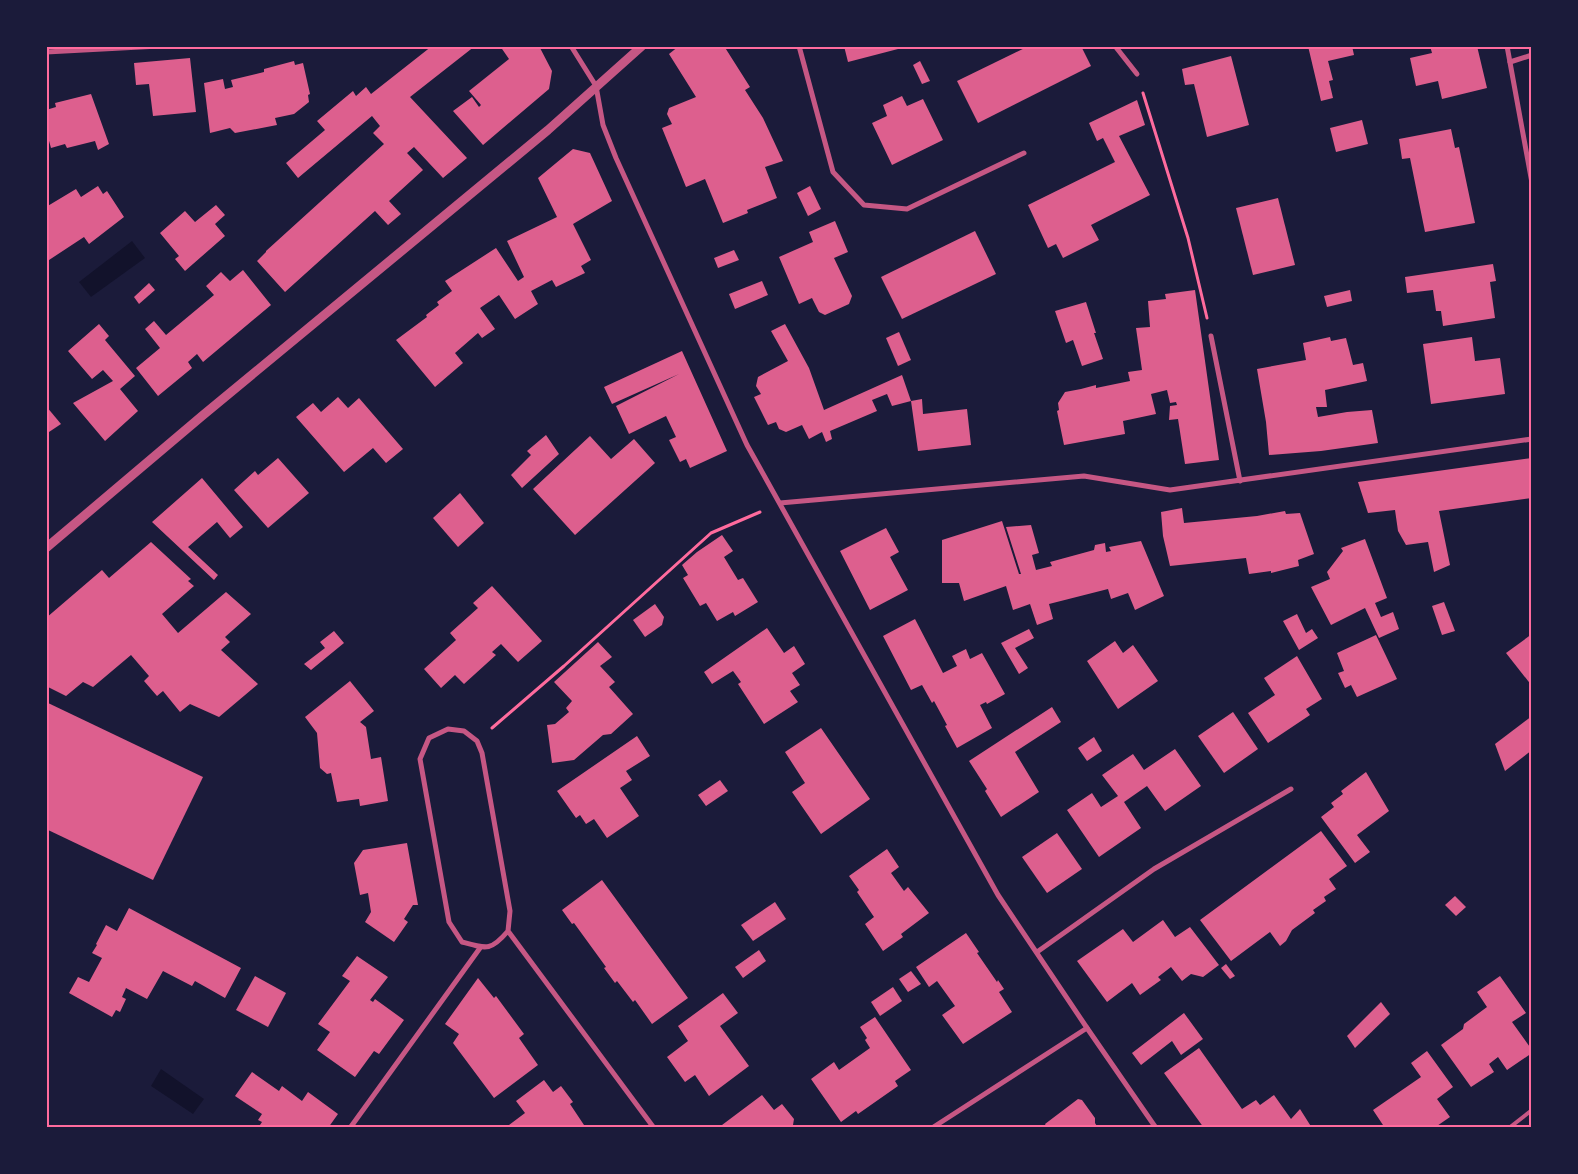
<svg xmlns="http://www.w3.org/2000/svg" width="1578" height="1174" viewBox="0 0 1578 1174" font-family="'Public Sans',sans-serif">
<style>
.water{fill:#12122b}
.building{fill:#dd5f8e}
.lines{fill:none;stroke-linecap:round;stroke-linejoin:round}
.path{stroke:#ff6b9d;stroke-width:3}
.service{stroke:#c65784;stroke-width:4}
.minor{stroke:#c65784;stroke-width:5}
.tertiary{stroke:#c65784;stroke-width:9}
.neatline{fill:none;stroke:#ff6b9d;stroke-width:2}
</style>
<rect width="100%" height="100%" fill="#1b1b3a"/>
<!-- water -->
<g class="water">
<polygon points="132,241 145,258 91,297 79,282"/>
<polygon points="161,1069 204,1099 193,1114 151,1086"/>
</g>
<!-- building -->
<g class="building">
<polygon points="432,46 475,46 410,97 467,158 443,178 414,147 407,153 423,170 389,201 401,214 388,225 375,211 285,292 257,261 266,252 266,251 384,144 373,133 380,126 372,116 298,178 286,163 325,130 317,121 353,91 356,96 366,87 371,94"/>
<polygon points="500,46 539,46 552,71 549,89 483,145 453,111 472,97 479,107 481,105 469,91 509,59"/>
<polygon points="679,46 724,46 750,87 745,90 763,118 783,161 765,167 777,198 747,210 748,213 723,223 705,179 686,187 662,128 672,124 667,114 669,108 696,97 669,54"/>
<polygon points="844,46 898,46 898,49 848,62"/>
<polygon points="1029,46 1081,46 1091,66 978,123 957,81"/>
<polygon points="1308,46 1352,46 1354,55 1328,61 1333,80 1329,81 1333,98 1321,101"/>
<polygon points="1430,46 1477,46 1487,88 1442,99 1438,81 1416,86 1410,58 1432,53"/>
<polygon points="1231,56 1249,125 1207,137 1194,84 1185,85 1182,69"/>
<polygon points="190,58 196,112 153,116 149,84 136,85 134,63"/>
<polygon points="294,61 295,65 303,63 310,94 308,95 309,102 294,114 275,118 277,125 235,133 230,128 210,133 204,83 223,79 225,89 233,87 231,80 264,72 264,69"/>
<polygon points="920,61 930,81 922,84 913,65"/>
<polygon points="91,94 109,144 98,150 95,141 67,148 65,144 51,148 46,130 46,110 56,107 55,103"/>
<polygon points="902,96 907,106 923,99 943,140 892,165 872,123 887,116 883,105"/>
<polygon points="1137,100 1145,125 1119,136 1150,195 1091,225 1099,240 1063,258 1056,244 1048,248 1028,205 1115,162 1103,138 1097,141 1089,123"/>
<polygon points="1362,120 1368,144 1336,152 1330,128"/>
<polygon points="1451,129 1455,148 1459,147 1475,223 1425,232 1410,158 1402,159 1399,139"/>
<polygon points="573,149 590,153 612,201 573,224 591,260 581,266 585,273 556,287 552,280 531,291 538,304 515,319 499,295 480,308 495,329 482,338 478,333 455,353 463,363 435,387 396,340 427,317 426,315 439,305 437,302 452,291 445,281 496,248 518,281 524,277 507,241 557,217 538,178"/>
<polygon points="98,186 103,194 107,191 124,217 89,244 84,237 46,262 46,207 76,189 81,197"/>
<polygon points="810,186 821,209 808,216 797,193"/>
<polygon points="1278,198 1295,265 1253,275 1236,208"/>
<polygon points="216,205 225,215 215,224 225,236 185,271 175,259 179,256 160,233 185,211 195,222"/>
<polygon points="835,221 848,252 834,258 852,296 849,304 825,315 819,312 812,298 799,304 779,257 813,242 809,232"/>
<polygon points="975,231 996,274 902,319 881,277"/>
<polygon points="734,250 739,260 718,268 714,258"/>
<polygon points="1493,264 1496,281 1490,282 1495,318 1443,326 1441,311 1436,311 1433,290 1407,293 1405,277"/>
<polygon points="243,270 271,305 203,362 197,354 188,362 192,368 158,396 136,368 160,348 145,329 154,321 166,335 214,295 206,286 221,272 230,281"/>
<polygon points="762,281 768,295 735,309 729,294"/>
<polygon points="149,283 155,290 139,304 134,297"/>
<polygon points="1195,290 1219,460 1185,464 1178,419 1169,420 1170,406 1177,405 1176,402 1170,403 1167,390 1151,394 1156,414 1123,421 1125,434 1064,445 1057,411 1059,410 1058,403 1065,392 1081,389 1096,385 1096,388 1130,381 1128,372 1142,370 1136,328 1150,327 1148,301 1166,299 1165,294"/>
<polygon points="1350,290 1352,301 1327,307 1324,296"/>
<polygon points="1086,302 1096,333 1094,333 1103,359 1082,366 1073,340 1066,343 1055,311"/>
<polygon points="99,324 109,336 105,340 135,376 120,389 138,411 105,441 73,403 113,381 103,370 92,379 68,351"/>
<polygon points="785,324 809,368 824,410 902,375 911,401 892,406 887,394 872,400 877,411 830,431 832,439 826,442 822,432 809,439 802,425 786,432 779,429 776,422 768,425 754,397 761,394 756,386 758,377 788,361 771,331"/>
<polygon points="899,332 911,360 898,366 886,338"/>
<polygon points="1330,337 1331,341 1346,338 1353,365 1363,363 1367,381 1325,390 1327,407 1316,407 1318,417 1347,412 1372,410 1378,443 1321,451 1269,455 1266,422 1257,369 1306,360 1303,343"/>
<polygon points="1472,337 1475,361 1500,358 1505,394 1431,404 1423,344"/>
<polygon points="682,351 727,451 690,468 686,459 680,462 669,440 676,437 666,416 629,434 616,406 679,374 612,404 604,387"/>
<polygon points="338,397 348,408 359,398 403,449 386,463 373,448 344,472 296,417 313,403 321,412"/>
<polygon points="922,399 923,414 967,409 971,445 918,451 911,401"/>
<polygon points="46,406 61,424 46,434"/>
<polygon points="546,435 559,454 522,488 511,475 531,455 527,451"/>
<polygon points="590,436 611,459 634,439 655,463 575,535 533,489"/>
<polygon points="278,458 309,493 268,528 234,490 255,471 258,475"/>
<polygon points="1532,458 1532,498 1439,511 1450,565 1434,572 1428,542 1406,545 1398,531 1395,510 1368,513 1358,482"/>
<polygon points="202,478 243,527 230,538 217,522 188,547 218,575 214,580 152,522"/>
<polygon points="460,493 484,523 458,547 433,518"/>
<polygon points="1182,508 1184,523 1257,516 1285,511 1286,514 1300,513 1314,554 1298,560 1299,566 1271,573 1271,571 1249,574 1246,558 1170,566 1163,536 1161,512"/>
<polygon points="1002,521 1019,574 1021,574 1006,527 1031,525 1039,553 1032,555 1036,570 1052,566 1050,562 1094,550 1095,545 1105,543 1106,552 1111,551 1109,547 1141,541 1164,596 1135,610 1128,593 1111,599 1108,589 1049,604 1053,619 1037,625 1030,604 1013,610 1006,586 964,601 959,583 942,583 942,540"/>
<polygon points="886,528 899,552 890,557 908,590 870,610 840,551"/>
<polygon points="722,535 733,551 724,557 738,580 743,578 758,602 735,616 733,612 717,621 706,603 700,606 683,578 688,575 682,565 697,552"/>
<polygon points="1365,539 1387,598 1375,603 1381,617 1393,612 1399,629 1379,638 1365,608 1331,625 1311,587 1330,579 1327,572 1343,551 1341,548"/>
<polygon points="151,542 191,579 188,581 194,586 162,614 178,633 226,592 251,614 225,637 230,642 221,650 258,684 219,717 190,704 180,712 163,691 157,696 144,681 149,676 131,655 93,687 83,682 66,696 46,686 46,618 102,570 109,578"/>
<polygon points="492,586 542,641 518,662 501,644 492,652 496,655 464,684 455,675 441,688 424,669 456,640 450,633 478,608 473,603"/>
<polygon points="1444,602 1455,631 1442,635 1432,606"/>
<polygon points="655,604 664,617 662,625 645,637 633,620"/>
<polygon points="1297,614 1306,633 1312,629 1318,638 1299,650 1283,621"/>
<polygon points="915,619 943,673 957,666 952,656 966,649 970,659 982,653 1005,694 987,704 986,702 980,705 992,728 957,748 945,726 947,725 934,701 932,703 922,685 911,690 883,636"/>
<polygon points="767,628 784,653 794,646 805,664 792,673 800,685 790,691 798,702 764,724 738,684 741,682 733,671 712,684 704,672"/>
<polygon points="1029,629 1034,638 1015,648 1028,668 1019,674 1001,643"/>
<polygon points="334,631 344,643 311,670 304,664 325,648 320,642"/>
<polygon points="1532,634 1532,686 1506,653"/>
<polygon points="1376,635 1397,679 1357,697 1351,685 1345,688 1338,673 1344,671 1337,653"/>
<polygon points="1115,641 1123,653 1133,645 1158,681 1118,709 1087,661"/>
<polygon points="598,642 612,657 600,666 615,682 609,687 633,714 611,734 603,735 574,760 552,763 547,725 555,724 569,712 566,708 572,701 554,682"/>
<polygon points="1297,656 1322,699 1306,709 1310,715 1268,743 1248,713 1275,695 1264,678"/>
<polygon points="350,681 374,711 360,722 366,727 371,759 381,757 388,801 360,806 359,799 337,802 331,773 327,774 320,768 317,733 305,717"/>
<polygon points="46,702 203,777 153,880 46,829"/>
<polygon points="1052,707 1061,722 1015,752 1039,792 1001,817 985,791 987,789 969,761"/>
<polygon points="1233,712 1258,749 1224,773 1198,736"/>
<polygon points="1532,716 1532,750 1505,771 1495,744"/>
<polygon points="821,728 870,799 821,834 792,792 805,783 785,752"/>
<polygon points="637,736 650,756 626,771 632,780 620,788 639,816 607,838 594,819 586,824 580,815 576,818 557,791"/>
<polygon points="1094,737 1102,751 1087,761 1078,748"/>
<polygon points="1175,749 1201,786 1165,811 1147,786 1124,802 1141,828 1099,857 1067,810 1092,793 1101,807 1118,796 1102,775 1133,754 1144,770"/>
<polygon points="1366,772 1389,811 1357,835 1370,852 1355,863 1321,817 1334,807 1331,803 1343,794 1341,791"/>
<polygon points="720,780 728,791 706,806 698,795"/>
<polygon points="1321,831 1347,866 1329,879 1336,889 1324,897 1326,901 1313,910 1315,913 1292,930 1286,941 1280,946 1270,932 1231,961 1200,920"/>
<polygon points="1057,833 1082,869 1047,893 1022,857"/>
<polygon points="407,843 418,905 413,905 404,919 408,922 394,942 365,922 371,912 368,893 360,895 354,863 363,850"/>
<polygon points="887,849 899,867 891,873 904,891 908,887 929,913 901,934 903,937 883,951 865,924 874,917 857,892 859,890 849,876"/>
<polygon points="602,880 688,998 652,1024 635,1000 633,1002 617,981 615,983 604,968 606,967 574,923 572,924 562,910"/>
<polygon points="1455,896 1466,907 1456,916 1445,905"/>
<polygon points="775,902 786,919 753,941 741,925"/>
<polygon points="129,908 241,968 225,998 195,981 192,986 163,971 147,999 126,988 122,997 126,999 120,1012 116,1010 112,1017 69,993 78,977 89,982 102,958 92,953 97,945 96,944 106,925 117,931"/>
<polygon points="1163,920 1175,937 1190,927 1219,965 1203,977 1191,974 1182,981 1171,967 1158,977 1161,980 1140,995 1132,983 1107,1002 1077,961 1123,929 1133,942"/>
<polygon points="966,933 979,952 977,953 997,982 998,980 1004,989 999,992 1012,1012 963,1044 942,1015 955,1006 937,981 929,987 916,967"/>
<polygon points="759,950 766,961 743,978 735,967"/>
<polygon points="357,956 388,977 370,1000 373,1002 375,999 404,1020 379,1054 374,1051 355,1077 317,1050 330,1032 318,1024 350,981 342,976"/>
<polygon points="1226,964 1235,976 1230,979 1221,968"/>
<polygon points="911,971 921,984 908,992 899,979"/>
<polygon points="255,976 286,993 268,1027 236,1010"/>
<polygon points="1500,976 1526,1013 1512,1022 1532,1050 1532,1053 1507,1070 1498,1057 1489,1064 1494,1072 1471,1087 1441,1045 1463,1029 1464,1024 1487,1007 1477,992"/>
<polygon points="478,978 494,998 496,996 524,1034 519,1038 538,1065 494,1098 453,1043 459,1034 445,1024"/>
<polygon points="893,987 902,1001 880,1016 871,1002"/>
<polygon points="723,993 738,1013 720,1026 749,1066 709,1096 695,1075 685,1082 667,1057 688,1041 678,1026"/>
<polygon points="1381,1002 1390,1014 1355,1048 1347,1036"/>
<polygon points="1184,1013 1203,1039 1181,1055 1172,1041 1141,1065 1132,1053"/>
<polygon points="875,1017 911,1070 895,1081 898,1086 858,1114 856,1111 841,1122 811,1079 834,1062 839,1070 870,1048 865,1040 867,1038 860,1027"/>
<polygon points="1199,1048 1242,1109 1256,1100 1260,1105 1274,1095 1291,1119 1300,1109 1312,1128 1204,1128 1164,1073"/>
<polygon points="1427,1051 1453,1087 1437,1099 1450,1117 1434,1128 1411,1128 1410,1126 1408,1128 1385,1128 1373,1110 1421,1077 1411,1063"/>
<polygon points="252,1072 279,1091 282,1086 302,1101 308,1092 338,1114 328,1128 258,1128 262,1122 258,1120 262,1114 235,1096"/>
<polygon points="544,1080 553,1092 561,1086 573,1102 570,1104 586,1128 505,1128 525,1113 516,1101"/>
<polygon points="762,1095 774,1110 782,1104 794,1119 793,1125 788,1128 718,1128"/>
<polygon points="1078,1099 1082,1100 1095,1118 1095,1123 1098,1128 1047,1128 1045,1124"/>
</g>
<g class="lines">
<!-- path -->
<g class="path">
<polyline points="1143,93 1188,238 1207,318"/>
<polyline points="492,728 564,666 711,533 760,512"/>
</g>
<!-- service -->
<polyline class="service" points="1509,1128 1532,1110"/>
<!-- minor -->
<g class="minor">
<polyline points="571,46 596,86 603,125 616,158 747,445 998,895 1087,1028 1156,1128"/>
<polyline points="799,46 833,172 864,205 907,209 1024,153"/>
<polyline points="1115,46 1137,74"/>
<polyline points="1507,46 1532,183"/>
<polyline points="46,52 159,46"/>
<polyline points="1510,62 1532,55"/>
<polyline points="1211,336 1240,481"/>
<polyline points="780,503 1084,476 1170,490 1532,439"/>
<path d="M508,931c-17,20 -21,18 -46,11l-13,-20 -29,-163 9,-21 19,-9 16,2 13,10 5,12 28,158 -2,20 146,197"/>
<polyline points="1037,952 1154,869 1291,789"/>
<polyline points="350,1128 480,948"/>
<polyline points="932,1128 1087,1028"/>
</g>
<!-- tertiary -->
<polyline class="tertiary" points="46,548 202,416 548,130 642,46"/>
</g>
<!-- border -->
<rect width="1578" height="1174" fill="none" stroke="#1b1b3a" stroke-width="95"/>
<rect x="48" y="48" width="1482" height="1078" class="neatline"/>
</svg>
